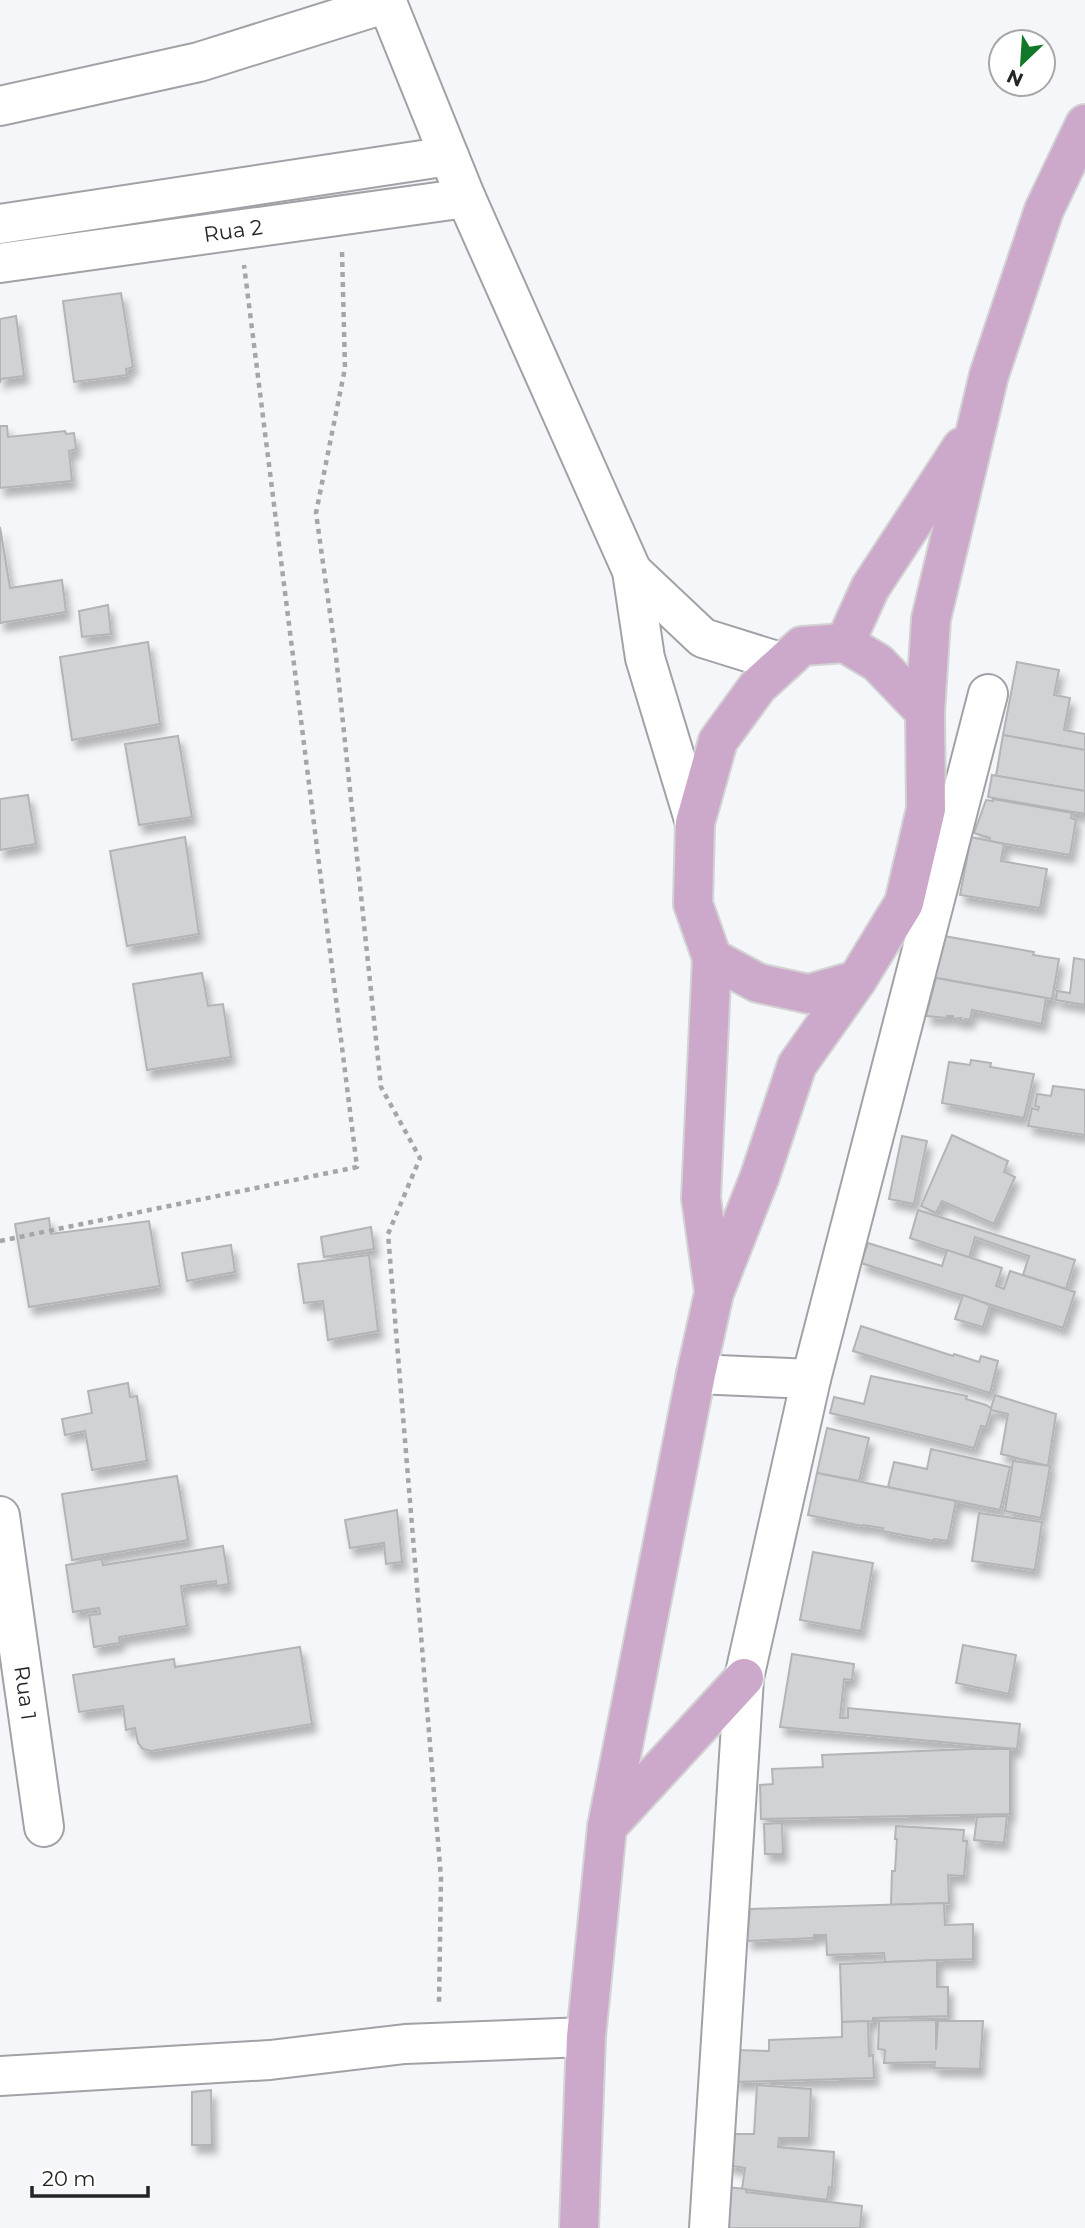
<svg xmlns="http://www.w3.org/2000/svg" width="1085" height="2228" viewBox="0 0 1085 2228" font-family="Montserrat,sans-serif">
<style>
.building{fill:#d1d2d6;stroke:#b2b4b8;stroke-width:2;filter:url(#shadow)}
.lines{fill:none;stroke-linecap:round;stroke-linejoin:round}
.minor-casing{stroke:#a1a2a6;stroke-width:42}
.major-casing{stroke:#d3d3d3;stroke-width:42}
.path{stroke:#a5a6a9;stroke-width:4.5;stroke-dasharray:5 5;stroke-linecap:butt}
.minor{stroke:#fff;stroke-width:38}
.major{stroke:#cca9ca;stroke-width:38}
.labels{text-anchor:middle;stroke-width:5;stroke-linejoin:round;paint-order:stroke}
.street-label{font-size:21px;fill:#232425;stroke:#fff}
</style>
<defs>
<filter id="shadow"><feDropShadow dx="4.5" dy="8" stdDeviation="3.5" flood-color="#0004"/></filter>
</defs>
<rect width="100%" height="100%" fill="#f5f6fa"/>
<!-- building -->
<g class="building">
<polygon points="121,293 133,367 126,369 127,375 74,382 63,301"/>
<polygon points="16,316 24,376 1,379 0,383 0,319"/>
<polygon points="0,426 7,426 8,437 65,431 66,434 74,433 76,449 69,451 72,481 0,488"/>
<polygon points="0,527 10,588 62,580 66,612 0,623"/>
<polygon points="108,605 111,634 82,637 79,611"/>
<polygon points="148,642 160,724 72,740 60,657"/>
<polygon points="1017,662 1059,670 1054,695 1070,698 1064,730 1085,734 1085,750 1003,735"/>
<polygon points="1003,735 1085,750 1085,791 996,776"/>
<polygon points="178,736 192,817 139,825 125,744"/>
<polygon points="992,775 1085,791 1085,814 988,797"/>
<polygon points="28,795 36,844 0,850 0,799"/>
<polygon points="993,799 1072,813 1071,818 1076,820 1070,855 989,841 990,838 974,833 986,800 993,801"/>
<polygon points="185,837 199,934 127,946 110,851"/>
<polygon points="971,837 1004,844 1001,861 1047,869 1040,908 960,895"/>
<polygon points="944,936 1034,952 1033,955 1059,959 1052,999 932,977"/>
<polygon points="1074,958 1085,960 1085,1005 1056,1000 1057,991 1070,993"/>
<polygon points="202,973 208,1006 223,1004 231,1057 147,1070 133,984"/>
<polygon points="936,978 1046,998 1042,1024 972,1010 970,1020 965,1019 964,1021 960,1020 961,1018 953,1019 953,1016 947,1016 947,1018 926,1016"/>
<polygon points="971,1060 991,1063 990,1067 1034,1074 1024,1118 942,1103 949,1062 970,1065"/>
<polygon points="1053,1086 1085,1090 1085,1135 1028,1126 1032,1108 1038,1110 1039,1107 1035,1106 1037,1094 1051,1096"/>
<polygon points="952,1135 1008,1161 1004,1172 1015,1177 994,1224 942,1201 936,1213 921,1206"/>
<polygon points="902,1136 927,1141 914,1204 889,1199"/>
<polygon points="918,1210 1075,1260 1066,1289 1023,1275 1029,1256 975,1237 969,1258 910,1238"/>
<polygon points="49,1218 51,1234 149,1221 160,1286 29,1307 15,1224"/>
<polygon points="371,1227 374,1249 324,1257 321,1237"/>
<polygon points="868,1243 942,1266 947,1250 1002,1268 996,1286 1004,1289 1010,1271 1075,1292 1063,1328 861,1263"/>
<polygon points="231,1245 235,1272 187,1281 182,1253"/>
<polygon points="369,1255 378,1331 328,1340 323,1301 304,1303 298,1264"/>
<polygon points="963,1295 990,1305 983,1327 955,1319"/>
<polygon points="861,1326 953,1356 954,1354 979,1362 981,1356 998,1361 990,1393 853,1351"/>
<polygon points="871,1376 967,1396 966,1399 986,1405 991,1408 995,1395 1056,1414 1048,1466 1001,1454 1008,1414 991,1410 986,1427 981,1426 974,1448 830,1413 834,1397 864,1404"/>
<polygon points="128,1383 130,1397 137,1396 147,1461 92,1470 85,1431 65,1435 62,1419 92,1413 88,1391"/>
<polygon points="827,1428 869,1438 859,1481 817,1473"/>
<polygon points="931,1449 1010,1467 1000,1510 888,1487 894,1462 927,1469"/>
<polygon points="1013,1461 1050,1466 1041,1518 1005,1511"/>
<polygon points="817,1473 956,1501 948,1541 934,1539 934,1541 882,1531 883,1528 863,1525 862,1526 808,1515"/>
<polygon points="177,1476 188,1540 72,1560 62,1494"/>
<polygon points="397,1510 402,1562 386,1564 384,1543 350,1548 345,1520"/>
<polygon points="979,1513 1042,1522 1035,1570 972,1561"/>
<polygon points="223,1546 229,1584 216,1586 216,1581 181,1586 187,1626 119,1637 120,1643 94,1647 89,1615 100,1614 99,1608 73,1612 66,1565 102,1559 103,1565"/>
<polygon points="813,1552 873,1563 861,1631 800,1620"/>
<polygon points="963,1645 1016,1655 1009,1694 956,1683"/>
<polygon points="300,1647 312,1724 151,1751 143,1749 138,1743 135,1728 126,1730 123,1706 79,1712 73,1675 174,1659 175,1667"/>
<polygon points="792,1654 854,1664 852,1680 844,1679 840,1718 848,1718 848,1708 1020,1724 1017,1749 780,1727"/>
<polygon points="970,1749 1010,1749 1010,1814 761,1819 760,1785 773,1784 772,1769 823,1767 822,1755"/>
<polygon points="1007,1816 1004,1843 974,1840 977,1817"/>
<polygon points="782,1823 783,1854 765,1854 764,1824"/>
<polygon points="896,1826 964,1830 963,1841 967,1841 964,1876 948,1875 949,1903 891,1905 892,1871 895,1871 897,1839 895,1839"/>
<polygon points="944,1903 945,1925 973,1924 973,1959 885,1962 884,1953 827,1955 826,1935 814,1935 814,1938 747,1941 750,1909"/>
<polygon points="937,1960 937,1987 948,1987 948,2016 873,2018 873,2021 842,2022 840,1964"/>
<polygon points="936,2020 936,2050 938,2021 983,2021 980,2069 934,2068 935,2062 884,2063 885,2050 878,2049 879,2021"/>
<polygon points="868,2021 869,2056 873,2055 874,2078 734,2082 736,2050 769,2051 769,2040 842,2037 842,2022"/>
<polygon points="757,2085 811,2089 809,2138 779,2138 778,2147 834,2152 832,2188 829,2187 827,2200 742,2189 745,2168 727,2165 729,2134 754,2134"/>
<polygon points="211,2090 212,2145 192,2145 192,2092"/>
<polygon points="725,2187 746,2189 746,2192 862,2206 860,2228 722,2228"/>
</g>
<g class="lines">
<defs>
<g id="minor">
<polyline points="386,0 466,198 632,571 645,658 695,823"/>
<polyline points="0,106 199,62 387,3"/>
<polyline points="0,224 449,156"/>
<polyline points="0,263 466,198"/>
<polyline points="632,571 703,638 783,663"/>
<polyline points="696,1374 811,1379"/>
<polyline points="0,1516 44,1827"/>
<polyline points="0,2076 270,2060 405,2044 586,2037"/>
<polyline points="709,2228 744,1678 811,1379 988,694"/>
</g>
<g id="major">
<polygon points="845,643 878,663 925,712 926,809 904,903 857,980 809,994 758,983 712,958 693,904 695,823 718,741 758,686 802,646"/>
<polyline points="845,643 870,588 962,447"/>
<polyline points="925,712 931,619 989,375 1044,210 1085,124"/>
<polyline points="712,958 701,1198 714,1291"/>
<polyline points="607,1827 744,1678"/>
<polyline points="579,2228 586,2037 607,1827 696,1374 714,1293 760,1176 797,1065 857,980"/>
</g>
</defs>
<!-- minor casing -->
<use href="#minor" class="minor-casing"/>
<!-- major casing -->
<use href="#major" class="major-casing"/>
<!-- path -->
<g class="path">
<polyline points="342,252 345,368 316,513 336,656 381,1087 420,1158 388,1234 441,1878 439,2003"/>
<polyline points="0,1241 357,1167 244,265"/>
</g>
<!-- minor -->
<use href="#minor" class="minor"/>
<!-- major -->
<use href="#major" class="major"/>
</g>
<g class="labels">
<!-- street labels -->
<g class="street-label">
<text transform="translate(233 231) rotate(-8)" y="7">Rua 2</text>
<text transform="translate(25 1693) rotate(82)" y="7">Rua 1</text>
</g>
</g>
<!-- north arrow -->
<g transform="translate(1022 63) rotate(205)"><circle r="33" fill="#ffffff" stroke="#a7a7a8" stroke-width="2"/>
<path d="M0-5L12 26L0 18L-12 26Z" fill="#11782a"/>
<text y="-10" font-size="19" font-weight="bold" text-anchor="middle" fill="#232425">N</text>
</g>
<!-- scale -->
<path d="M32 2186v10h116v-10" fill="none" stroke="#232425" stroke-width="3.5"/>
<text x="42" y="2186" font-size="21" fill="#232425" stroke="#ffffff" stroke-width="5" paint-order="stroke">20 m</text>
</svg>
